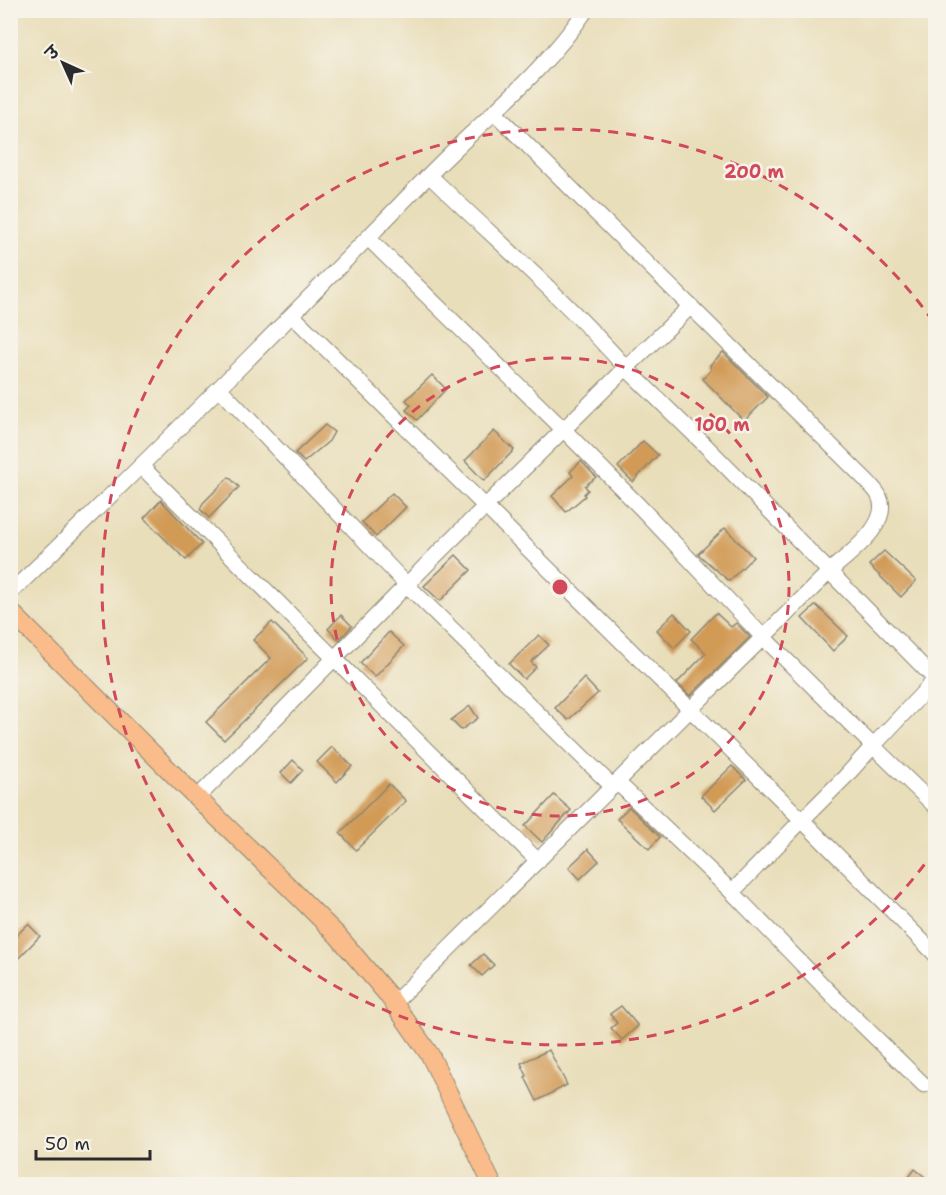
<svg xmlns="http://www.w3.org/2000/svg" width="946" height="1195" viewBox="0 0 946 1195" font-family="'Shantell Sans','Playpen Sans Deva',sans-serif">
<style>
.building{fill:#d19a55}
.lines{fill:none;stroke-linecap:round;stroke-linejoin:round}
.minor-casing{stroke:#8a8472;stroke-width:17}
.major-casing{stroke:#8a8472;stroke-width:20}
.minor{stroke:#fff;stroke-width:15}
.major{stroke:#f9bc8a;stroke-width:18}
.ring{fill:none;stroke:#d1495b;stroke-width:3;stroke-dasharray:10 8}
.centre{fill:#d1495b;stroke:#f7f3e8;stroke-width:3}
.ring-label{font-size:18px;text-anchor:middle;font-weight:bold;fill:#d1495b;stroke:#f7f3e8;stroke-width:5;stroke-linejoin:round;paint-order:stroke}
</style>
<rect width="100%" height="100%" fill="#f7f3e8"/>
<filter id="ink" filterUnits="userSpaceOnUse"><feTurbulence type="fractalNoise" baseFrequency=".0167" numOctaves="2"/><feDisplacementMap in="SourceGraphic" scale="12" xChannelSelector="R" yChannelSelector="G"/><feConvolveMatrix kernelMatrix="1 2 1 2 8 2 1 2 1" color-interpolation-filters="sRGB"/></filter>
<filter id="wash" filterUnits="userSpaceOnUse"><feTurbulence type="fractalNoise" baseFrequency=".008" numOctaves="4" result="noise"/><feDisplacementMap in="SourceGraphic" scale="24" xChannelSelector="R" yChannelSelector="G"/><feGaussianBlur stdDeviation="1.35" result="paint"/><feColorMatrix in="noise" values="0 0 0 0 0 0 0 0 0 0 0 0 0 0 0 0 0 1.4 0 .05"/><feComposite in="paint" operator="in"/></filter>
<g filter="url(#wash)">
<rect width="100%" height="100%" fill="#e9deba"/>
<g id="blocks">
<!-- building -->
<g class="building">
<polygon points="723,352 768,397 744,421 703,379 711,370 710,365"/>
<polygon points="432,375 446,389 417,420 406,410 411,405 406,400"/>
<polygon points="325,425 334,432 329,441 304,462 295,453"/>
<polygon points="494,431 514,450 484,481 465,461"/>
<polygon points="643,441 658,455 633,482 618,467"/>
<polygon points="581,461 596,477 585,486 588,490 584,494 585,496 566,512 552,496 573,476 570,472"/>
<polygon points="229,477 239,487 209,518 200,509 203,503"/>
<polygon points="392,493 406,507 376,537 362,522"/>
<polygon points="161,500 202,544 186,560 144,518"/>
<polygon points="725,528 753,557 729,581 698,554"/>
<polygon points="884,551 916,581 901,597 869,565"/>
<polygon points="456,555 471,570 440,601 424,586"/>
<polygon points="816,605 848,636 833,651 802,618"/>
<polygon points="674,613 691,631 674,648 657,630"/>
<polygon points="716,613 731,627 736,623 750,637 690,696 677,683 706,653 691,639"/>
<polygon points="341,615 352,626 339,640 328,629"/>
<polygon points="272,622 308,658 224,740 206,722 271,658 253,640"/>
<polygon points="389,632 404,646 375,677 360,663"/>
<polygon points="539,635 549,645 531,662 536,667 524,679 509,664"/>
<polygon points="584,678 598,693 568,720 555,708"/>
<polygon points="470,706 478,718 461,730 451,720"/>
<polygon points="332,747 352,766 337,782 317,762"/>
<polygon points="293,760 303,770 291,783 281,773"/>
<polygon points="732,766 746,780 715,810 701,796"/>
<polygon points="389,784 406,801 356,850 340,833"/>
<polygon points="554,795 571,810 542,842 525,826"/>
<polygon points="629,807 660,837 649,849 617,819"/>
<polygon points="588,849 599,861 580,879 569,867"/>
<polygon points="28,924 40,936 10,967 10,942"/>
<polygon points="483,954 494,965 482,976 471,965"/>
<polygon points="621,1006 638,1026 622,1040 611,1028 617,1023 610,1014"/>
<polygon points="549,1050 567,1085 537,1101 525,1077 527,1076 521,1063"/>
<polygon points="915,1169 935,1185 903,1185"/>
</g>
</g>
</g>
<g filter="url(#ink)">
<use href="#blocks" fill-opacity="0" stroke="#8a8472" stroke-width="1.5"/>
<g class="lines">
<defs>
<g id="minor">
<path d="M429,175c66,64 136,124 197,193l65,-62"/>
<polyline points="368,238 564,430 642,509 763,637 873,746 845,777 802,820 936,955"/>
<polyline points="293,316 802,820 732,892 618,783"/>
<polyline points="219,388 407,585 613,787"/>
<polyline points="142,467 538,861"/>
<path d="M10,593c142,-136 280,-275 417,-416 53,-55 116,-103 159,-167"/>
<polyline points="935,680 873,746 936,807"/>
<polyline points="197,798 441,550 626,368 707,447 936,680"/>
<polyline points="732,892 835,998 924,1085"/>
<path d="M394,1003l436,-432c17,-16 63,-47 49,-75 -2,-5 -8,-10 -12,-15l-373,-369"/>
</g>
<polyline id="major" points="10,611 190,791 290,888 338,936 388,995 430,1055 492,1184"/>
</defs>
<!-- minor casing -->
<use href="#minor" class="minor-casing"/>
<!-- major casing -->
<use href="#major" class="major-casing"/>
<!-- minor -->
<use href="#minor" class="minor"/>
<!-- major -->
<use href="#major" class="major"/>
</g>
</g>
<!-- distance rings -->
<g class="ring">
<circle cx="560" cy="587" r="229"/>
<path d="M935 850A458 458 0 1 1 935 324"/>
</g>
<circle cx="560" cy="587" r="9" class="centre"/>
<g class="ring-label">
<text x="754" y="178">200 m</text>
<text x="722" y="431">100 m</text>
</g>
<!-- margin -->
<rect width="946" height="1195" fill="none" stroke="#f7f3e8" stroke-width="36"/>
<!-- north arrow -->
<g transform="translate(63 63) rotate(315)" stroke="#f7f3e8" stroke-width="4.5" paint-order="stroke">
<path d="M0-4.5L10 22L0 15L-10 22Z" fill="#2b2b2b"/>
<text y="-9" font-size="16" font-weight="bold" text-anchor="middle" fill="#2b2b2b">उ</text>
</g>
<!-- scale -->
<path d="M36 1150v9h114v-9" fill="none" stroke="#2b2b2b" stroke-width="3"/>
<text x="45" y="1150" font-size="18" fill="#2b2b2b" stroke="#f7f3e8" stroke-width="4.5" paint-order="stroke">50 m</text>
</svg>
